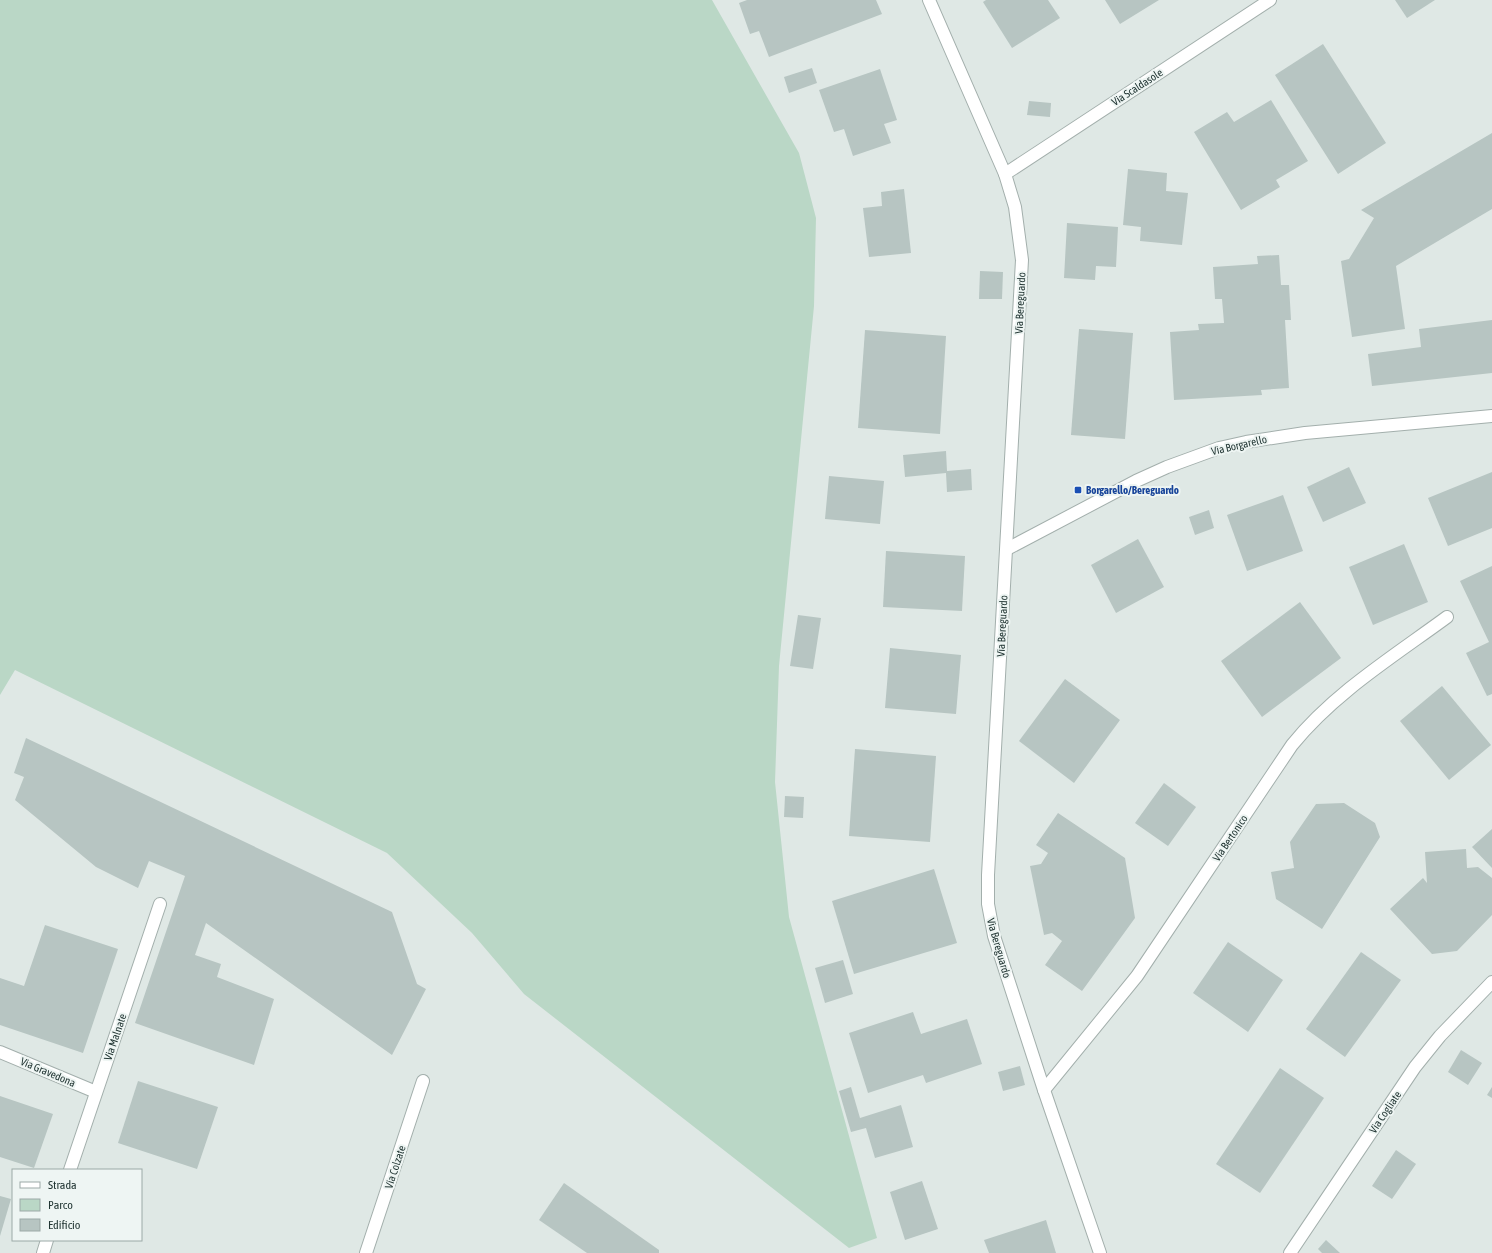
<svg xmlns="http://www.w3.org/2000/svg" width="1492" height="1253" viewBox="0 0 1492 1253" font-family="'Asap Condensed',sans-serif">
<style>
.green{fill:#bad7c6}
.building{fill:#b7c5c2}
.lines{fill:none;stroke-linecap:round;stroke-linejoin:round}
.street-casing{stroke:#a3afac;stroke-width:14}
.street{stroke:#fff;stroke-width:12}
.transit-dot{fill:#1a4fb4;stroke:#eef5f3;stroke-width:1.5}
.labels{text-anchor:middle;stroke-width:4;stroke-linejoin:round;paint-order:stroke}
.street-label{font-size:11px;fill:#223634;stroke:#eef5f3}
.transit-label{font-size:11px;font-weight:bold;fill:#164399;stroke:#eef5f3;text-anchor:start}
</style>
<rect width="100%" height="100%" fill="#dfe8e5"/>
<!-- green -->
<polygon class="green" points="0,0 712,0 799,153 816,218 814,306 779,666 775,782 789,917 877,1238 849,1248 524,994 472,933 387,853 15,670 0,695"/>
<!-- building -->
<g class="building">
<polygon points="747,0 876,0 882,14 769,57 759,31 750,34 739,3"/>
<polygon points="986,0 1048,0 1060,18 1012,48 983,2"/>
<polygon points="1105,0 1159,0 1120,24"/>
<polygon points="1395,0 1435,0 1407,18"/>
<polygon points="1323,44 1386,143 1338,174 1275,75"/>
<polygon points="812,68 817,83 789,93 784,77"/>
<polygon points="880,69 897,120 884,124 891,143 853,156 844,129 834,132 819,90"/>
<polygon points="1271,100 1308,161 1276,180 1280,187 1241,210 1194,132 1227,112 1234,122"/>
<polygon points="1029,101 1051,103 1050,117 1027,115"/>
<polygon points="1492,133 1492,209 1396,266 1405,329 1352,337 1341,261 1349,259 1374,218 1361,210"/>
<polygon points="1128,169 1167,173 1166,191 1188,193 1182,245 1140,241 1141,227 1123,225"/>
<polygon points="904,189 911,253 869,257 863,208 882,206 881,192"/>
<polygon points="1067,223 1118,227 1116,267 1096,266 1095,280 1064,278"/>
<polygon points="1279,255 1281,285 1289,285 1291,320 1285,320 1289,388 1261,390 1262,395 1174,400 1170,332 1199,330 1198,324 1224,323 1222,299 1215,299 1213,267 1258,264 1257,256"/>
<polygon points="980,271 1003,272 1002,299 979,299"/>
<polygon points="1492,320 1492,373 1372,386 1368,354 1421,347 1419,329"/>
<polygon points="1079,329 1133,333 1125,439 1071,435"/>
<polygon points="865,330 946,336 940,434 858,428"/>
<polygon points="946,451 947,471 971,469 972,490 947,492 946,473 905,477 903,455"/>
<polygon points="1349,467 1366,503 1323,522 1307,487"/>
<polygon points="1492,472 1492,528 1448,546 1428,498"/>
<polygon points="829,476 884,481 880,524 825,519"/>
<polygon points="1283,495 1303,551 1247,571 1227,515"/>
<polygon points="1209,510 1214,528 1195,535 1189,517"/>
<polygon points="1138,539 1164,587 1116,613 1091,565"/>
<polygon points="1404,544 1428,602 1373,625 1349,567"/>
<polygon points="886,551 965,556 962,611 883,607"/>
<polygon points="1492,566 1492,694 1487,696 1466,653 1489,642 1460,581"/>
<polygon points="1300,602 1341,658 1262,717 1221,661"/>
<polygon points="798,615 821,618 813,669 790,666"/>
<polygon points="890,648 961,655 956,714 885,708"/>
<polygon points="1065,679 1120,720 1074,783 1019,741"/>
<polygon points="1442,686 1491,745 1449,780 1400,721"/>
<polygon points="26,738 392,912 417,984 426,989 392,1055 206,923 195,955 221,964 217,977 274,999 254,1065 135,1023 185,876 149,861 138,888 96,867 15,800 24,777 14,773"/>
<polygon points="855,749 936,756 930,842 849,836"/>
<polygon points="1164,783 1196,807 1168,846 1135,823"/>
<polygon points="785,796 804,797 803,818 784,817"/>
<polygon points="1344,803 1375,823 1380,837 1322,929 1276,899 1271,872 1294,868 1290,842 1316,804"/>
<polygon points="1058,813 1125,858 1135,918 1082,991 1045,965 1062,941 1052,933 1044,935 1030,866 1041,864 1048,853 1036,845"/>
<polygon points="1492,829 1492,868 1472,847"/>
<polygon points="1466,849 1467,868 1478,867 1492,878 1492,915 1457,951 1432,954 1390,909 1423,878 1427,883 1425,852"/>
<polygon points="934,869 957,943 854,974 832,901"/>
<polygon points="45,925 118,949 83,1053 0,1025 0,978 24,986"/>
<polygon points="1228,942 1283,980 1248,1032 1193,993"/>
<polygon points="1361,952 1401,980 1345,1057 1306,1029"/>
<polygon points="843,960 853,994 825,1003 815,968"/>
<polygon points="913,1012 921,1034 967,1019 982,1064 926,1083 923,1075 868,1093 849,1033"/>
<polygon points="1461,1050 1482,1063 1468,1085 1448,1072"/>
<polygon points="1020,1066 1025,1085 1003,1091 998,1072"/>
<polygon points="1280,1068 1324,1098 1260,1193 1216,1164"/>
<polygon points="138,1081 218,1107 197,1169 118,1143"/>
<polygon points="851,1087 860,1118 901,1105 913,1147 875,1158 866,1128 851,1132 839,1091"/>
<polygon points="1492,1087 1492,1098 1487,1095"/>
<polygon points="0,1096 53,1114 34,1168 0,1157"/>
<polygon points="1396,1150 1416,1164 1392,1199 1372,1186"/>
<polygon points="922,1181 938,1229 905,1240 890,1192"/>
<polygon points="564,1183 659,1250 659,1253 587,1253 539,1220"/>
<polygon points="0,1196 11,1199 0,1236"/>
<polygon points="1046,1220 1056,1253 989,1253 984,1240"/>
<polygon points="1326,1240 1340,1253 1322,1253 1318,1249"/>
</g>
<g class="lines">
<defs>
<g id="street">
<polyline points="929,0 1005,174 1015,207 1022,260 988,875 988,904 994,936 1044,1090 1100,1253"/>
<polyline points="1005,174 1270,0"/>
<polyline points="1007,549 1136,481 1167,467 1219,448 1246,442 1305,433 1492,416"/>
<polyline points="0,1052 96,1092"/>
<path d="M1044,1090l93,-114 155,-231c42,-52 102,-89 155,-128"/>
<polyline points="70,1170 160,904"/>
<polyline points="43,1253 47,1240"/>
<polyline points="366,1253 423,1081"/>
<polyline points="1290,1253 1415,1067 1440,1036 1492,982"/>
</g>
</defs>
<!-- street casing -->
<use href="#street" class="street-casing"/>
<!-- street -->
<use href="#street" class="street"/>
</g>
<!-- markers -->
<rect class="transit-dot" x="1074" y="486" width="8" height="8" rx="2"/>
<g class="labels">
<!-- street labels -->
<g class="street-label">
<text transform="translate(1137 87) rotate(-33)" y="4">Via Scaldasole</text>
<text transform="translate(1020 303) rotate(-87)" y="4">Via Bereguardo</text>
<text transform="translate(1239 445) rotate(-13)" y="4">Via Borgarello</text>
<text transform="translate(1002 626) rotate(-87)" y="4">Via Bereguardo</text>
<text transform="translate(1230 838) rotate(-56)" y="4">Via Bertonico</text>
<text transform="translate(999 948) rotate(74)" y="4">Via Bereguardo</text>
<text transform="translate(115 1037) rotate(-71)" y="4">Via Malnate</text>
<text transform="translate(48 1072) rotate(23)" y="4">Via Gravedona</text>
<text transform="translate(1385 1112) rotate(-56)" y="4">Via Cogliate</text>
<text transform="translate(395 1167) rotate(-72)" y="4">Via Colzate</text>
</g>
<!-- transit labels -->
<g class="transit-label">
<text x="1086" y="494">Borgarello/Bereguardo</text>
</g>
</g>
<!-- legend -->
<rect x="12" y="1169" width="130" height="72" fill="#eef5f3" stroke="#9ca9a7"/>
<rect x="20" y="1182" width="20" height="6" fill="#ffffff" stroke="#9ca9a7"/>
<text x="48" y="1189" font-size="12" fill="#223634">Strada</text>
<rect x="20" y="1199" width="20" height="12" fill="#bad7c6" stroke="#9ca9a7"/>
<text x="48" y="1209" font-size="12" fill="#223634">Parco</text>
<rect x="20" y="1219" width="20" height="12" fill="#b7c5c2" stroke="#9ca9a7"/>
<text x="48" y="1229" font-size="12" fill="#223634">Edificio</text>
</svg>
